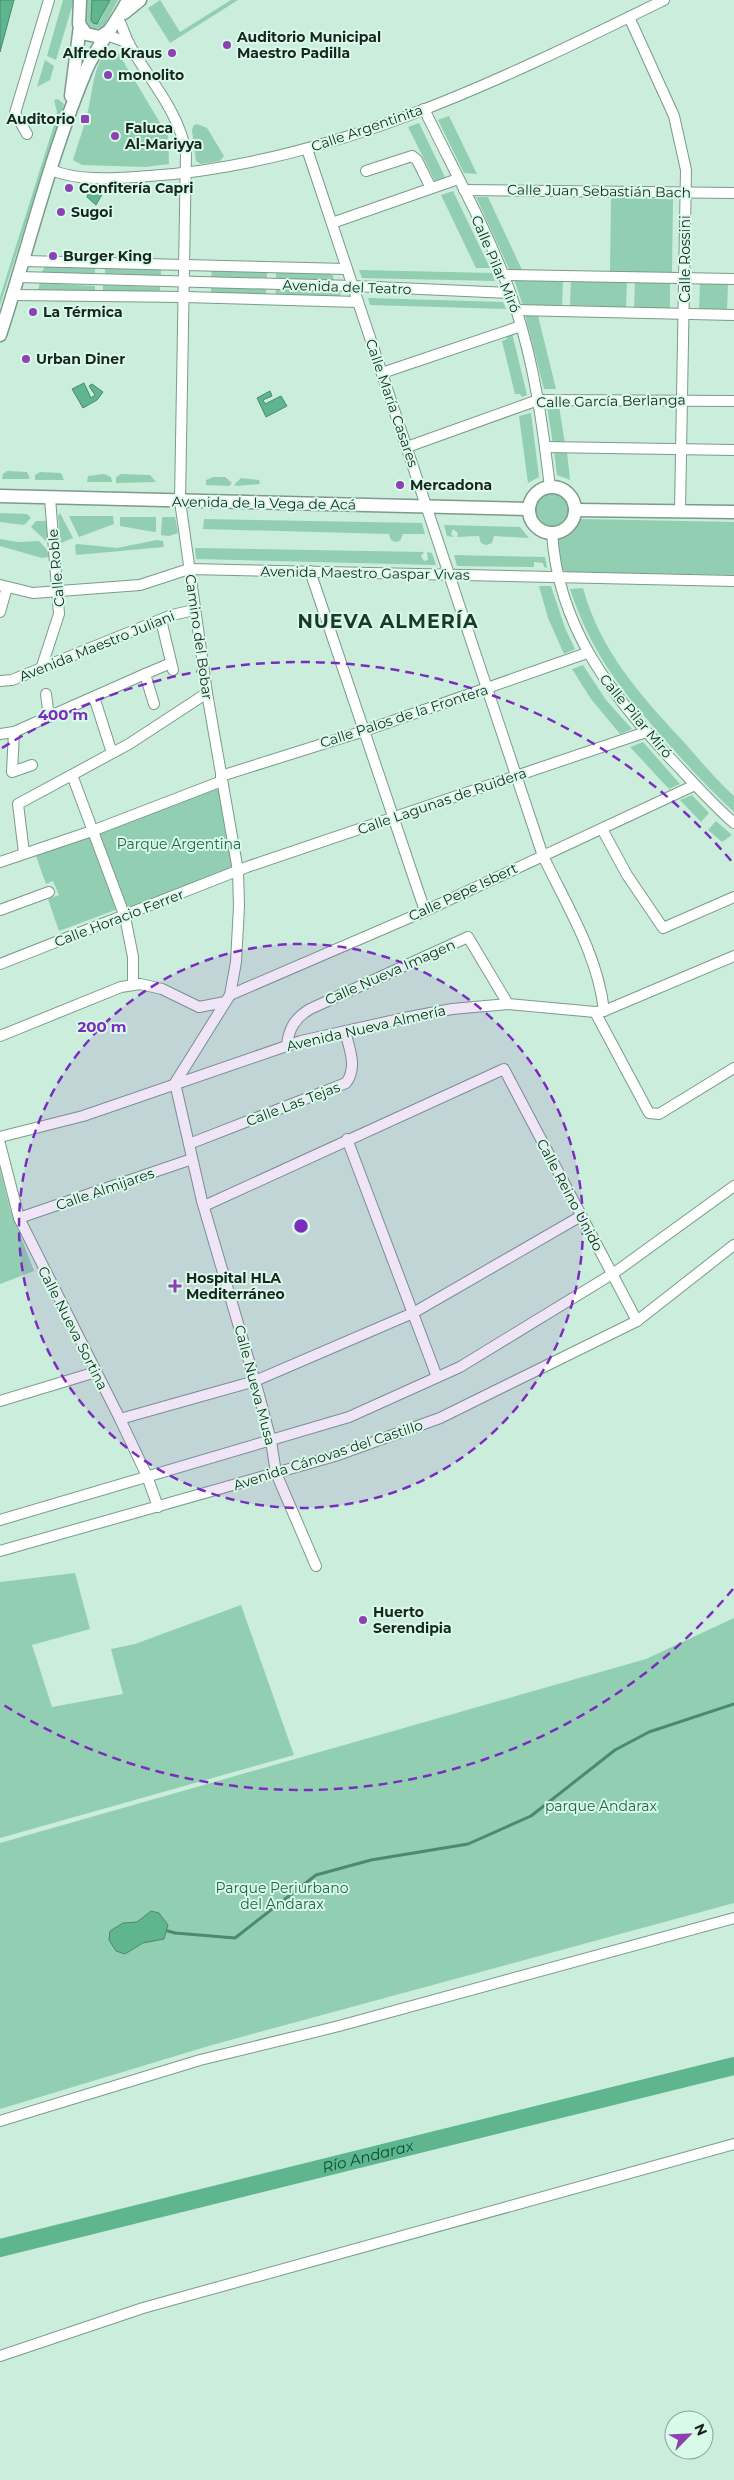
<svg xmlns="http://www.w3.org/2000/svg" width="734" height="2480" viewBox="0 0 734 2480" font-family="Montserrat,sans-serif">
<style>
.green{fill:#92ceb1}
.water{fill:#5fb58e;stroke:#4a8a6d}
.lines{fill:none;stroke-linecap:round;stroke-linejoin:round}
.stream{stroke:#4a8a6d;stroke-width:3}
.river{stroke:#5fb58e;stroke-width:18}
.minor-casing{stroke:#7b9b8b;stroke-width:12}
.major-casing{stroke:#7b9b8b;stroke-width:15}
.minor{stroke:#fff;stroke-width:10}
.major{stroke:#fff;stroke-width:12}
.ring{fill:none;stroke:#7b2cbf;stroke-width:2.5;stroke-dasharray:9 6}
.poi-dot{fill:#8c40b1;stroke:#d8fae8;stroke-width:2}
.labels{text-anchor:middle;stroke-width:4;stroke-linejoin:round;paint-order:stroke}
.poi-label{font-size:14px;font-weight:bold;fill:#192620;stroke:#d8fae8;text-anchor:start}
.street-label{font-size:14px;fill:#192620;stroke:#d8fae8}
.park-label{font-size:14px;fill:#236349;stroke:#d8fae8}
.water-label{font-size:15px;font-style:italic;fill:#064f35;stroke:#d8fae8}
.district-label{font-size:19px;font-weight:bold;letter-spacing:1px;fill:#1c382b;stroke:#d8fae8}
.centre{fill:#7b2cbf;stroke:#d8fae8;stroke-width:2.5}
.ring-label{font-size:15px;text-anchor:middle;font-weight:bold;fill:#7b2cbf;stroke:#d8fae8;stroke-width:4;stroke-linejoin:round;paint-order:stroke}
</style>
<rect width="100%" height="100%" fill="#cbeddb"/>
<!-- green -->
<g class="green">
<polygon points="63,0 74,0 56,60 47,56"/>
<path d="M85,0h7l-1,20 9,1 10,-21h8l-15,28 -13,1c-9,-7 -6,-18 -5,-29z"/>
<polygon points="160,0 180,32 231,0 238,0 170,43 148,8"/>
<path d="M112,48l5,3 51,85 1,28 -24,3 -63,-2 -9,-5c5,-17 11,-32 15,-49 5,-18 5,-53 24,-63z"/>
<polygon points="45,60 54,66 50,80 37,87"/>
<polygon points="58,99 64,104 63,108 0,305 0,297 54,125 57,112 54,100"/>
<polygon points="449,116 477,174 464,173 438,120"/>
<polygon points="419,123 445,177 435,181 408,127"/>
<polygon points="197,124 207,128 224,156 220,161 201,164 196,161 192,130 194,125"/>
<polygon points="453,191 490,268 476,268 441,195"/>
<polygon points="476,197 488,197 523,272 510,271"/>
<polygon points="611,198 673,199 672,272 610,272"/>
<polygon points="45,266 95,268 95,275 42,272"/>
<polygon points="105,268 161,269 161,277 105,275"/>
<polygon points="212,270 267,271 267,278 211,277"/>
<polygon points="359,270 492,273 495,281 362,278"/>
<polygon points="276,272 332,273 334,280 276,279"/>
<polygon points="514,279 563,280 562,307 523,306"/>
<polygon points="571,280 627,281 626,308 570,306"/>
<polygon points="635,281 670,282 670,308 634,308"/>
<polygon points="700,282 728,283 727,310 699,310"/>
<polygon points="40,283 95,286 95,292 38,290"/>
<polygon points="103,285 160,287 160,294 103,292"/>
<polygon points="211,287 266,289 266,297 211,295"/>
<polygon points="276,290 339,290 342,299 275,296"/>
<polygon points="368,298 503,302 506,309 370,305"/>
<polygon points="525,315 538,316 556,389 544,389"/>
<polygon points="512,333 527,395 522,397 520,394 515,394 502,341 507,339 506,335"/>
<polygon points="547,406 559,406 565,444 553,444"/>
<polygon points="531,413 539,477 528,483 519,416"/>
<polygon points="554,451 567,452 570,480 557,475"/>
<polygon points="7,471 27,472 30,479 2,479 3,474"/>
<polygon points="40,472 61,473 64,480 35,480 35,475"/>
<polygon points="104,474 111,477 112,482 87,482 88,476"/>
<polygon points="121,474 150,475 156,482 116,483 116,477"/>
<polygon points="214,477 225,477 232,483 229,486 206,485 206,480"/>
<polygon points="241,478 259,480 260,484 237,486 234,485"/>
<circle cx="551" cy="510" r="17"/>
<polygon points="0,513 27,514 31,518 24,525 0,522"/>
<polygon points="60,513 73,538 61,543 58,516"/>
<polygon points="69,516 113,516 114,524 79,537"/>
<polygon points="120,517 156,517 156,531 154,532 120,526"/>
<polygon points="162,517 175,517 178,533 169,536 161,535"/>
<polygon points="204,519 422,523 425,534 403,534 400,541 395,542 391,540 389,534 203,529"/>
<polygon points="582,519 734,522 734,575 566,572 562,569 557,539 569,532 578,520"/>
<polygon points="36,521 47,521 48,540 46,541 31,527"/>
<polygon points="444,525 520,527 529,538 494,536 492,543 486,545 481,543 479,536 457,537 458,533 453,529 451,534 454,537 447,536"/>
<polygon points="0,539 18,542 39,541 48,551 49,557 42,558 0,546"/>
<polygon points="157,540 163,541 164,547 76,555 75,545 78,544 117,548"/>
<polygon points="195,548 424,552 421,556 424,561 428,560 427,552 432,553 436,565 196,559"/>
<polygon points="454,555 545,557 547,568 544,567 543,563 534,562 534,567 457,566"/>
<polygon points="539,586 551,586 565,628 575,649 564,654 548,618"/>
<path d="M583,588c17,62 56,106 99,152 17,19 33,39 52,56v16c-24,-22 -47,-47 -69,-72 -43,-49 -74,-87 -95,-151z"/>
<polygon points="583,665 606,700 632,729 620,734 591,699 572,669"/>
<polygon points="643,742 680,784 669,789 630,747"/>
<polygon points="218,786 232,867 228,868 228,872 128,910 126,906 59,931 48,899 59,895 53,881 46,884 36,856"/>
<polygon points="692,795 709,813 701,822 680,800"/>
<polygon points="716,821 732,835 722,842 708,830"/>
<polygon points="0,1169 10,1209 34,1271 0,1284"/>
<polygon points="75,1573 90,1629 32,1645 52,1707 123,1694 111,1649 135,1644 241,1605 294,1755 0,1838 0,1582"/>
<polygon points="734,1618 734,1903 212,2045 0,2109 0,1843 646,1659"/>
</g>
<!-- water -->
<g class="water">
<polygon points="0,0 14,0 0,52"/>
<polygon points="92,0 110,0 97,24 93,23 91,20"/>
<polygon points="90,186 106,187 96,205 87,197"/>
<polygon points="84,383 91,398 95,395 89,386 92,384 103,392 97,400 83,408 72,389"/>
<polygon points="270,391 272,396 263,400 265,404 281,396 287,406 266,417 257,398"/>
<polygon points="151,1911 159,1913 168,1925 164,1939 143,1943 125,1954 116,1951 109,1940 110,1931 123,1923 137,1922"/>
</g>
<g class="lines">
<!-- stream -->
<polyline class="stream" points="168,1931 175,1933 235,1938 316,1875 371,1860 468,1844 531,1816 615,1750 649,1732 734,1704"/>
<!-- river -->
<path class="river" id="s1" d="M0,2248l734,-182"/>
<defs>
<g id="minor">
<polyline points="629,17 674,116 686,170 680,511"/>
<path d="M118,19c5,8 7,17 11,25 20,36 50,67 57,109l-6,348 27,192 31,178 1,35 -3,56 -6,33 -55,88 27,118 57,194 12,46 5,32 40,93"/>
<polyline points="104,34 129,43"/>
<path d="M424,109c32,66 69,131 92,200 19,58 27,119 34,179"/>
<polyline points="27,134 15,113 49,0"/>
<path d="M307,149l236,707c24,50 55,99 61,155"/>
<path d="M51,170c30,12 66,8 98,6 182,-12 352,-96 515,-176"/>
<polyline points="366,171 412,156 417,160 431,188"/>
<polyline points="464,190 734,193"/>
<polyline points="332,223 458,179"/>
<polyline points="24,261 347,269"/>
<polyline points="503,275 734,279"/>
<polyline points="19,277 353,286 510,293"/>
<polyline points="13,295 184,297 358,302"/>
<polyline points="516,310 734,315"/>
<polyline points="382,373 521,326"/>
<polyline points="407,447 538,400 734,401"/>
<polyline points="545,447 734,450"/>
<path d="M552,533c6,93 57,159 118,225 21,22 41,45 64,65"/>
<polyline points="310,571 425,911"/>
<polyline points="0,585 33,593 140,585 189,569 734,581"/>
<polyline points="0,612 7,587"/>
<polyline points="161,620 173,670"/>
<polyline points="42,666 59,614 50,498"/>
<polyline points="145,674 171,663"/>
<polyline points="0,681 12,680 172,615 194,610"/>
<polyline points="46,694 49,717"/>
<polyline points="94,697 112,753"/>
<polyline points="14,732 12,772 32,765"/>
<polyline points="0,734 14,732 145,674 154,704"/>
<polyline points="72,775 125,917 133,957 133,985"/>
<polyline points="221,776 364,731 587,653"/>
<polyline points="602,829 627,875 663,928 734,897"/>
<polyline points="24,853 18,804 129,744 207,693"/>
<polyline points="0,862 92,831 222,781"/>
<polyline points="0,910 49,892"/>
<polyline points="0,964 247,867 646,732"/>
<polyline points="230,995 425,911 695,785"/>
<polyline points="595,1012 649,1113 659,1114 734,1068"/>
<polyline points="0,1036 121,987 140,984 162,989 199,1007 225,1002"/>
<path d="M287,1045c2,-17 8,-27 23,-36l158,-72 40,67"/>
<polyline points="0,1137 83,1116 301,1041 404,1018 452,1009 508,1004 595,1012 604,1011 734,956"/>
<polyline points="347,1139 437,1377"/>
<polyline points="0,1144 19,1218 120,1419 147,1476 158,1507"/>
<path d="M189,1144l157,-61c12,-16 3,-35 -1,-52"/>
<polyline points="204,1206 504,1069 637,1321"/>
<polyline points="19,1218 192,1159"/>
<polyline points="0,1401 96,1372"/>
<polyline points="120,1419 255,1381 413,1313 581,1216"/>
<polyline points="0,1520 349,1417 460,1367 614,1273 734,1186"/>
<polyline points="0,1551 335,1456 440,1418 637,1321 734,1245"/>
<polyline points="0,2121 200,2060 339,2026 734,1918"/>
<polyline points="0,2356 143,2308 734,2144"/>
</g>
<g id="major">
<polyline points="80,0 79,24 86,34 100,37 109,31"/>
<polyline points="124,13 140,0"/>
<polyline points="71,96 80,26"/>
<path d="M0,335c29,-89 51,-182 87,-267 11,-24 29,-44 41,-68"/>
<circle cx="552" cy="510" r="23"/>
<polyline points="0,496 529,509"/>
<polyline points="575,510 734,512"/>
</g>
</defs>
<!-- minor casing -->
<use href="#minor" class="minor-casing"/>
<!-- major casing -->
<use href="#major" class="major-casing"/>
<!-- minor -->
<use href="#minor" class="minor"/>
<!-- major -->
<use href="#major" class="major"/>
</g>
<!-- distance rings -->
<circle cx="301" cy="1226" r="282" fill="#7b2cbf" fill-opacity=".12"/>
<g class="ring">
<circle cx="301" cy="1226" r="282"/>
<path d="M733 1589A564 564 0 0 1 2 1704M2 748A564 564 0 0 1 733 863"/>
</g>
<!-- markers -->
<g class="poi-dot">
<circle cx="227" cy="45" r="5"/>
<circle cx="172" cy="53" r="5"/>
<circle cx="108" cy="75" r="5"/>
<rect x="80" y="114" width="10" height="10" rx="2.5"/>
<circle cx="115" cy="136" r="5"/>
<circle cx="69" cy="188" r="5"/>
<circle cx="61" cy="212" r="5"/>
<circle cx="53" cy="256" r="5"/>
<circle cx="33" cy="312" r="5"/>
<circle cx="26" cy="359" r="5"/>
<circle cx="400" cy="485" r="5"/>
<path d="M172.5 1278.5h5v5h5v5h-5v5h-5v-5h-5v-5h5z"/>
<circle cx="363" cy="1620" r="5"/>
</g>
<g class="labels">
<!-- poi labels -->
<g class="poi-label">
<text x="237" y="42">Auditorio Municipal<tspan x="237" dy="16">Maestro Padilla</tspan></text>
<text x="162" y="58" text-anchor="end">Alfredo Kraus</text>
<text x="118" y="80">monolito</text>
<text x="75" y="124" text-anchor="end">Auditorio</text>
<text x="125" y="133">Faluca<tspan x="125" dy="16">Al-Mariyya</tspan></text>
<text x="79" y="193">Confitería Capri</text>
<text x="71" y="217">Sugoi</text>
<text x="63" y="261">Burger King</text>
<text x="43" y="317">La Térmica</text>
<text x="36" y="364">Urban Diner</text>
<text x="410" y="490">Mercadona</text>
<text x="186" y="1283">Hospital HLA<tspan x="186" dy="16">Mediterráneo</tspan></text>
<text x="373" y="1617">Huerto<tspan x="373" dy="16">Serendipia</tspan></text>
</g>
<!-- street labels -->
<g class="street-label">
<text transform="translate(367 128) rotate(-19)" y="5">Calle Argentinita</text>
<text transform="translate(599 191) rotate(1)" y="5">Calle Juan Sebastián Bach</text>
<text transform="translate(685 259) rotate(-90)" y="5">Calle Rossini</text>
<text transform="translate(496 264) rotate(67)" y="5">Calle Pilar Miró</text>
<text transform="translate(347 287) rotate(2)" y="5">Avenida del Teatro</text>
<text transform="translate(611 401) rotate(-1)" y="5">Calle García Berlanga</text>
<text transform="translate(392 403) rotate(71)" y="5">Calle María Casares</text>
<text transform="translate(264 503) rotate(1)" y="5">Avenida de la Vega de Acá</text>
<text transform="translate(56 568) rotate(-95)" y="5">Calle Roble</text>
<text transform="translate(365 573) rotate(1)" y="5">Avenida Maestro Gaspar Vivas</text>
<text transform="translate(199 637) rotate(82)" y="5">Camino del Bobar</text>
<text transform="translate(97 646) rotate(-22)" y="5">Avenida Maestro Juliani</text>
<text transform="translate(404 716) rotate(-18)" y="5">Calle Palos de la Frontera</text>
<text transform="translate(636 716) rotate(50)" y="5">Calle Pilar Miró</text>
<text transform="translate(442 801) rotate(-19)" y="5">Calle Lagunas de Ruidera</text>
<text transform="translate(463 892) rotate(-25)" y="5">Calle Pepe Isbert</text>
<text transform="translate(119 918) rotate(-21)" y="5">Calle Horacio Ferrer</text>
<text transform="translate(390 972) rotate(-24)" y="5">Calle Nueva Imagen</text>
<text transform="translate(366 1028) rotate(-13)" y="5">Avenida Nueva Almería</text>
<text transform="translate(293 1104) rotate(-21)" y="5">Calle Las Tejas</text>
<text transform="translate(105 1189) rotate(-19)" y="5">Calle Almijares</text>
<text transform="translate(570 1195) rotate(62)" y="5">Calle Reino Unido</text>
<text transform="translate(73 1328) rotate(63)" y="5">Calle Nueva Sortina</text>
<text transform="translate(255 1385) rotate(75)" y="5">Calle Nueva Musa</text>
<text transform="translate(328 1455) rotate(-18)" y="5">Avenida Cánovas del Castillo</text>
</g>
<!-- park labels -->
<g class="park-label">
<text x="179" y="849">Parque Argentina</text>
<text x="601" y="1811">parque Andarax</text>
<text x="282" y="1893">Parque Periurbano<tspan x="282" dy="16">del Andarax</tspan></text>
</g>
<!-- water labels -->
<g class="water-label">
<text dy="5" stroke="none"><textPath href="#s1" startOffset="379">Río Andarax</textPath></text>
</g>
<!-- district labels -->
<g class="district-label">
<text x="388" y="628">NUEVA ALMERÍA</text>
</g>
</g>
<circle cx="301" cy="1226" r="8" class="centre"/>
<g class="ring-label">
<text x="63" y="720">400 m</text>
<text x="102" y="1032">200 m</text>
</g>
<!-- north arrow -->
<g transform="translate(689 2435) rotate(66)"><circle r="24" fill="#d8fae8" stroke="#8ca598"/>
<path d="M0-4L9 19L0 12L-9 19Z" fill="#8c40b1"/>
<text y="-8" font-size="14" font-weight="bold" text-anchor="middle" fill="#192620">N</text>
</g>
</svg>
